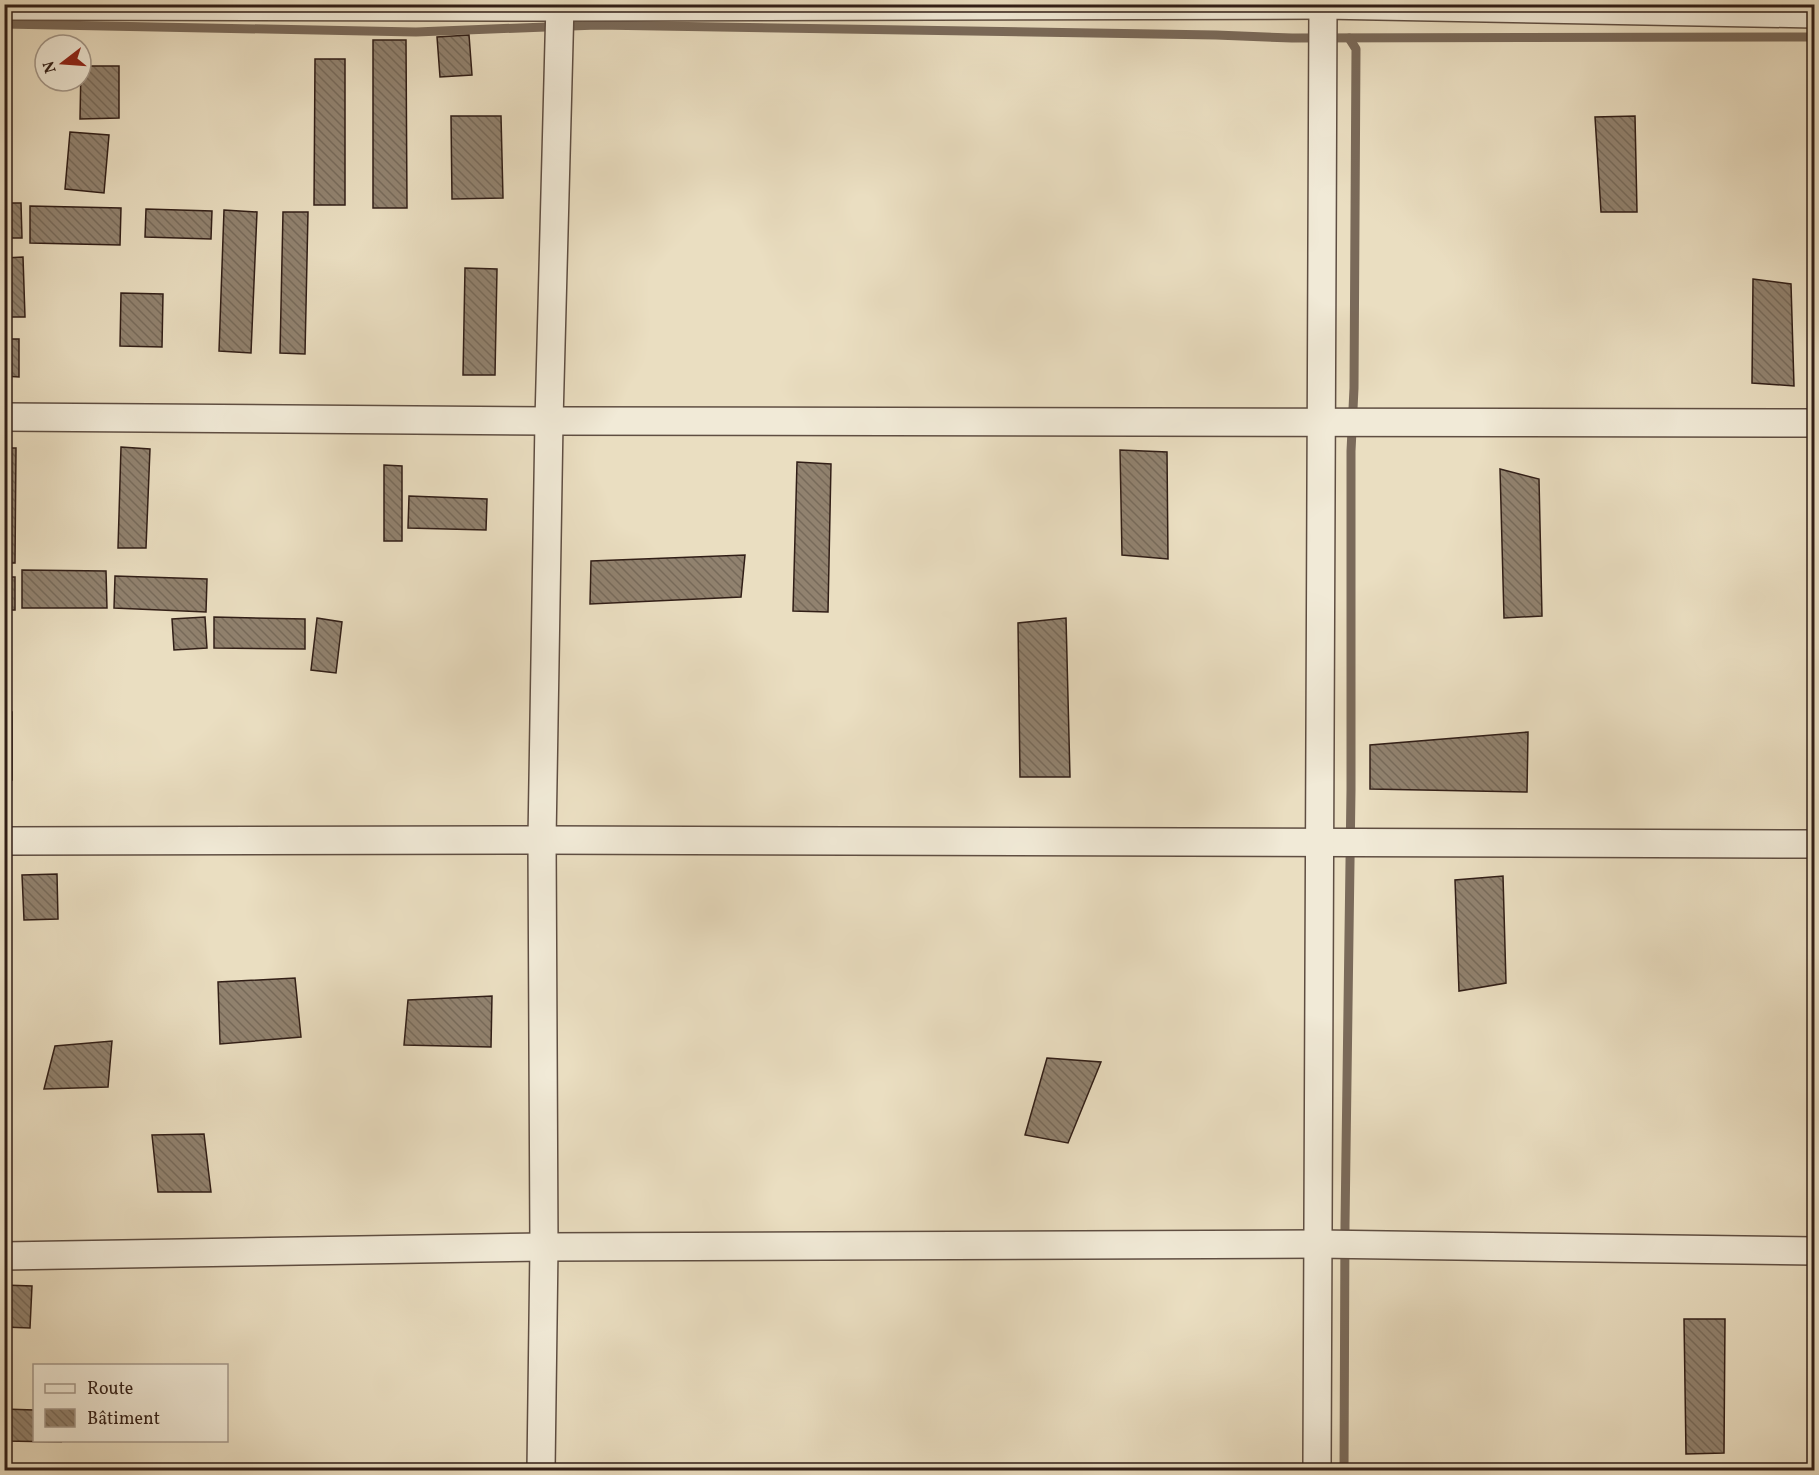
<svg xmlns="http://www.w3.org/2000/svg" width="1819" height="1475" viewBox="0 0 1819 1475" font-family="Vollkorn,serif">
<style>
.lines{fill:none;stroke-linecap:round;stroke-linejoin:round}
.stream{stroke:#7a6a5a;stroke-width:9}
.building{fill:url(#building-back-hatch);stroke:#311e17;stroke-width:1.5}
.street-casing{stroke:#5f4e42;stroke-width:30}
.street{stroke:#f1ead7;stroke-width:27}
</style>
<defs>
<pattern id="building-back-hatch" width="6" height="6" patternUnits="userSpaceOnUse" patternTransform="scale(1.5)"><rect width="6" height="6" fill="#91826f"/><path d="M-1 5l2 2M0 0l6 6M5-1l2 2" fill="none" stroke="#776a5a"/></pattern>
</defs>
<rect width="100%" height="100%" fill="#eadec1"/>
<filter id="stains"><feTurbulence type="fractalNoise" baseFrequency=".00333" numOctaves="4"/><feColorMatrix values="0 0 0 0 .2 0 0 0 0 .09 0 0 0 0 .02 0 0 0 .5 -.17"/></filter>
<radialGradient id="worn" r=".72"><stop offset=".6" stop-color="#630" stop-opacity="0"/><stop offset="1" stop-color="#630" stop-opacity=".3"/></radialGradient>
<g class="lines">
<!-- stream -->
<g class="stream">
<polyline points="4,24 416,32 597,25 1216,35 1292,38 1814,37"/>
<polyline points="1344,1470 1345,1224 1351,790 1351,451 1354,388 1356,49 1349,38"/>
</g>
</g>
<!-- building -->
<g class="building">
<polygon points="469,35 472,75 440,77 437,37"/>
<polygon points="373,40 406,40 407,208 373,208"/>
<polygon points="315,59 345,59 345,205 314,205"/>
<polygon points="81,66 119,66 119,118 80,119"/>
<polygon points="451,116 501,116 503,198 452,199"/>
<polygon points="1635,116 1637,212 1601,212 1595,117"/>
<polygon points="70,132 109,135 104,193 65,189"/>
<polygon points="4,203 21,203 22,238 4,238"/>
<polygon points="30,206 121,208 120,245 30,243"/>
<polygon points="146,209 212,211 211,239 145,237"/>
<polygon points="224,210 257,212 251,353 219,351"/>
<polygon points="283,212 308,212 305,354 280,353"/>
<polygon points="23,257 25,317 4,317 4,258"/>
<polygon points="465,268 497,269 495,375 463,375"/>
<polygon points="1753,279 1791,284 1794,386 1752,383"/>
<polygon points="121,293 163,294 162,347 120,346"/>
<polygon points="4,339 19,339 19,377 4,376"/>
<polygon points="121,447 150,449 146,548 118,548"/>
<polygon points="4,448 16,448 15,563 4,563"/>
<polygon points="1120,450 1167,452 1168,559 1122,555"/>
<polygon points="797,462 831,464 828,612 793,611"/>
<polygon points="384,465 402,466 402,541 384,541"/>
<polygon points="1500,469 1539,479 1542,616 1504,618"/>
<polygon points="409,496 487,499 486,530 408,528"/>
<polygon points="745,555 741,597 590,604 591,561"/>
<polygon points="22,570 106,571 107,608 22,608"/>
<polygon points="115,576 207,579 206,612 114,608"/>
<rect x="4" y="577" width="11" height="33"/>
<polygon points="205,617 207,648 174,650 172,619"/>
<polygon points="214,617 305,619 305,649 214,648"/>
<polygon points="317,618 342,622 336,673 311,670"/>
<polygon points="1066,618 1070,777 1020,777 1018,623"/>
<rect x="4" y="712" width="8" height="68"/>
<polygon points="1528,732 1527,792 1370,789 1370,745"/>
<polygon points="57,874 58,919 24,920 22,875"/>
<polygon points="1503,876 1506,983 1459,991 1455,880"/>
<polygon points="295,978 301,1037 220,1044 218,982"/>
<polygon points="492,996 491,1047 404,1045 408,1000"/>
<polygon points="112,1041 108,1087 44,1089 55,1046"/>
<polygon points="1047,1058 1101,1062 1068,1143 1025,1135"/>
<polygon points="204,1134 211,1192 158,1192 152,1135"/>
<polygon points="4,1285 32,1286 30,1328 4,1327"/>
<polygon points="1684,1319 1725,1319 1724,1453 1686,1454"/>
<polygon points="4,1409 34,1410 34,1440 62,1442 4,1441"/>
</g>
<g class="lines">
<defs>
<g id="street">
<polyline points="4,6 560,7 1323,5 1814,14"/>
<polyline points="4,417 549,421 1814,423"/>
<polyline points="4,841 542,840 1814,844"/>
<polyline points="4,1256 544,1247 1318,1244 1814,1251"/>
<polyline points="541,1470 544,1247 542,840 549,421 560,4"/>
<polyline points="1317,1470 1323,4"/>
</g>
</defs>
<!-- street casing -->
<use href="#street" class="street-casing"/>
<!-- street -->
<use href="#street" class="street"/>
</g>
<!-- margin -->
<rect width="1819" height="1475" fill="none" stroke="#eadec1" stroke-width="24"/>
<rect x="6" y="6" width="1807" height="1463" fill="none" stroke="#311e17" stroke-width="3"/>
<rect x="12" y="12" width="1795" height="1451" fill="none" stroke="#311e17" stroke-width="1.5"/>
<!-- legend -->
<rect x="33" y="1364" width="195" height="78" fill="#f1ead7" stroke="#a4988a" stroke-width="1.5"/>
<rect x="45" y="1384" width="30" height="9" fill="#f1ead7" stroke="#a4988a" stroke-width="1.5"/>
<text x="87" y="1394" font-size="18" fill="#311e17">Route</text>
<rect x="45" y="1409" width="30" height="18" fill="url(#building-back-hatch)" stroke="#a4988a" stroke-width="1.5"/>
<text x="87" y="1424" font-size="18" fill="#311e17">Bâtiment</text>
<!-- north arrow -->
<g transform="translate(63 63) rotate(253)"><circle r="28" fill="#f1ead7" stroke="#a4988a" stroke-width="1.5"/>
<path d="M0-4.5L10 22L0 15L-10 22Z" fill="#8f2418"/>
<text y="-9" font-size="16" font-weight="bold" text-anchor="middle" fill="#311e17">N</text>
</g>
<rect width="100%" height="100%" filter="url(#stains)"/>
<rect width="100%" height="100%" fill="url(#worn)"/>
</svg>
